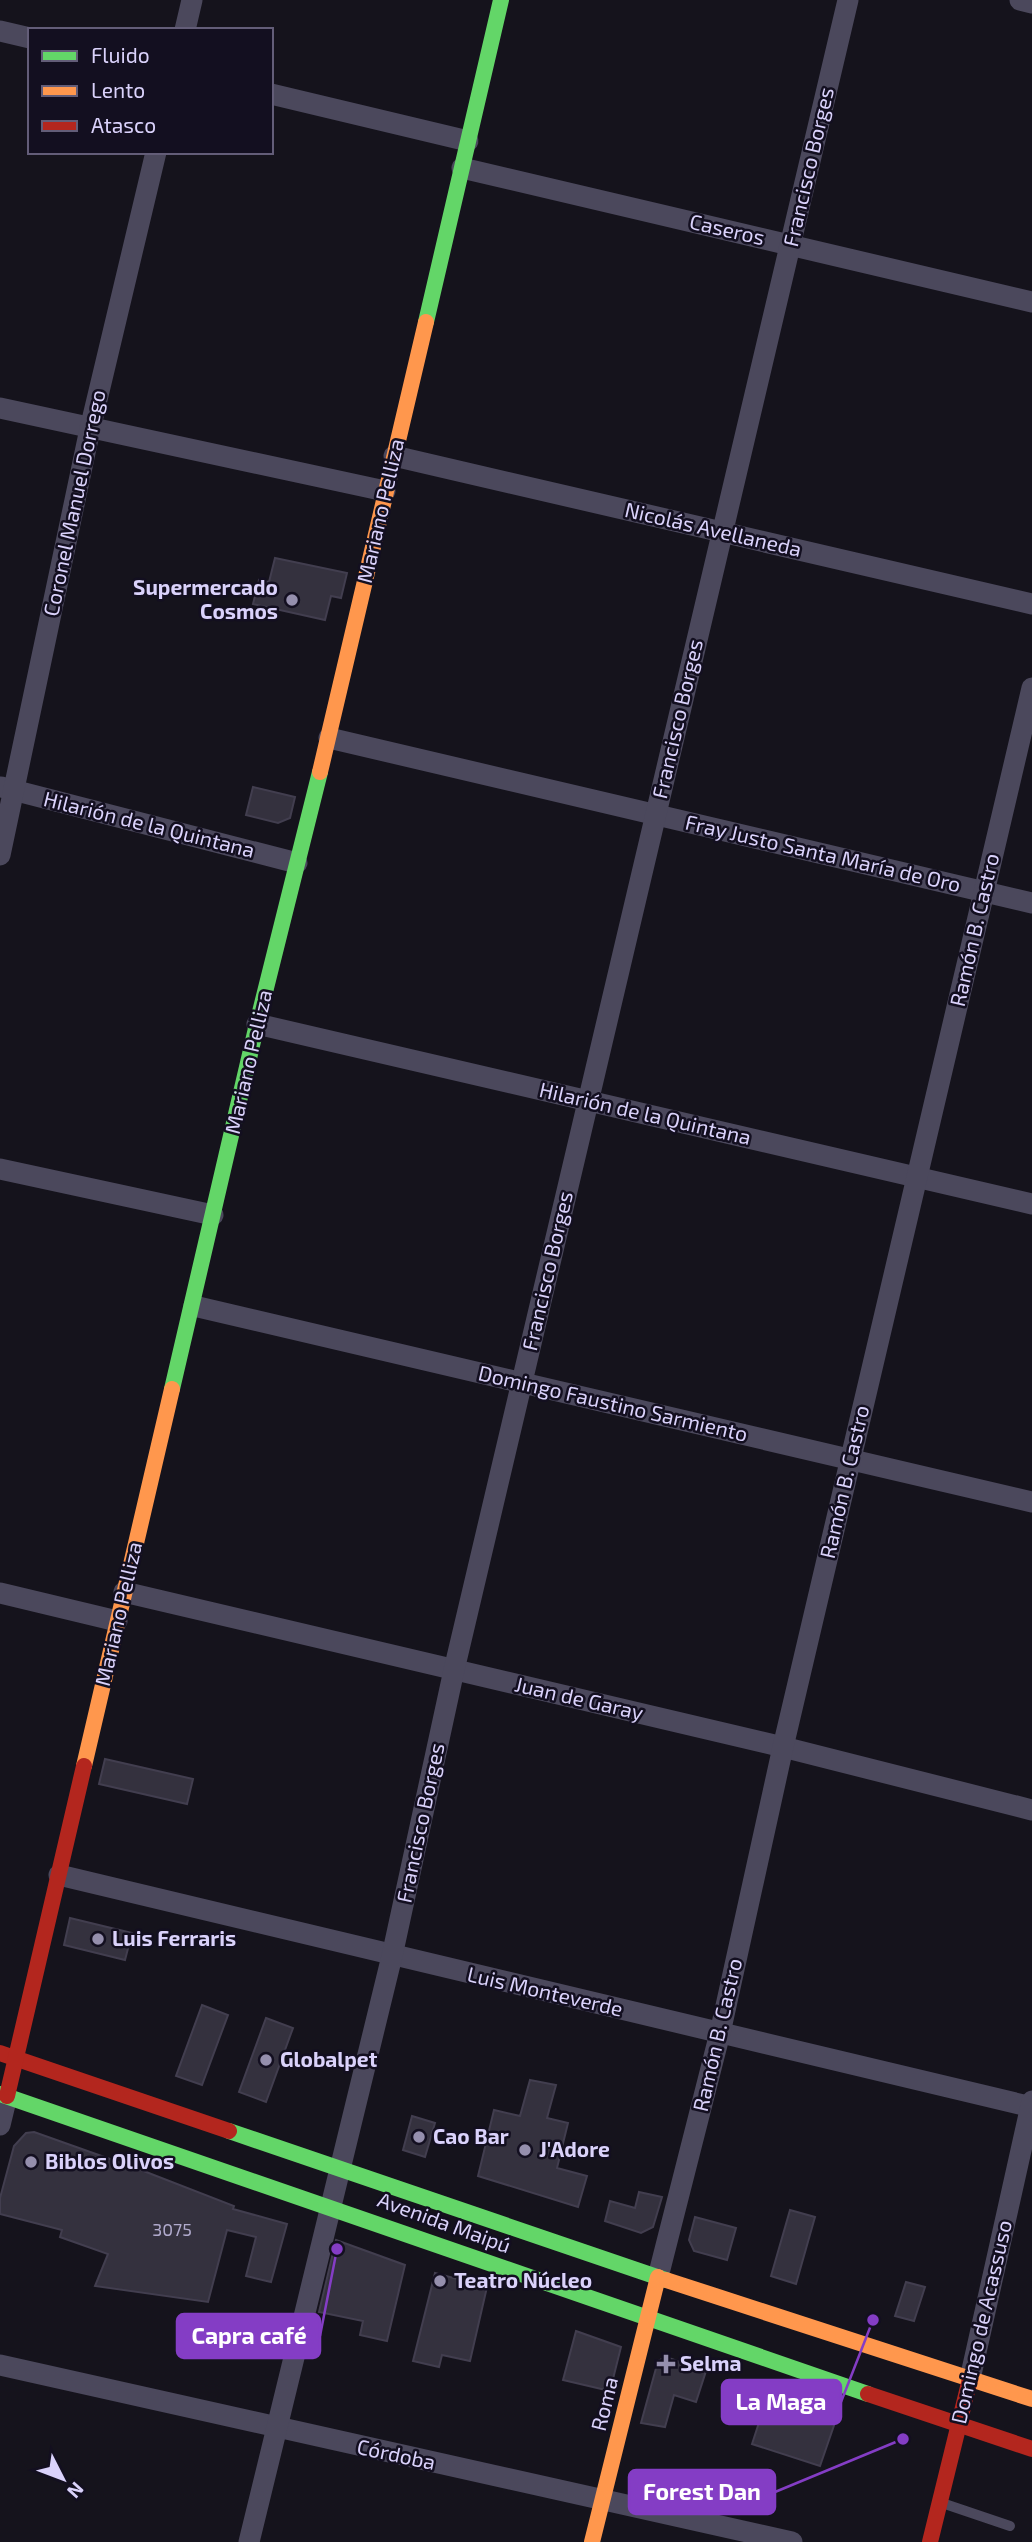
<svg xmlns="http://www.w3.org/2000/svg" width="1032" height="2542" viewBox="0 0 1032 2542" font-family="'Exo 2',sans-serif">
<style>
.building{fill:#34313e;stroke:#423e4f;stroke-width:2}
.lines{fill:none;stroke-linecap:round;stroke-linejoin:round}
.lane{stroke:#4b485c;stroke-width:10}
.street{stroke:#4b485c;stroke-width:21}
.fast{stroke:#63d668;stroke-width:16}
.slow{stroke:#ff974d;stroke-width:16}
.jam{stroke:#b3261e;stroke-width:16}
.poi-dot{fill:#958fad;stroke:#130f20;stroke-width:2.5}
.labels{text-anchor:middle;stroke-width:5;stroke-linejoin:round;paint-order:stroke}
.number-label{font-size:18px;fill:#b0aacc}
.street-label{font-size:21px;fill:#dad2fb;stroke:#130f20}
.poi-label{font-size:21px;font-weight:bold;fill:#dad2fb;stroke:#130f20;text-anchor:start}
.leader{fill:none;stroke:#843dc5;stroke-width:2.5}
.callout-dot{fill:#843dc5;stroke:#130f20;stroke-width:2.5}
.callout{fill:#843dc5;stroke:#843dc5;stroke-width:2.5}
.callout-label{font-size:23px;text-anchor:middle;font-weight:bold;fill:#fff}
</style>
<rect width="100%" height="100%" fill="#15131c"/>
<!-- building -->
<g class="building">
<polygon points="275,558 347,573 341,598 331,596 325,620 253,604 259,580 269,582"/>
<polygon points="253,787 295,797 290,818 278,823 246,815"/>
<polygon points="105,1759 193,1779 187,1804 99,1784"/>
<polygon points="70,1918 132,1933 125,1960 64,1945"/>
<polygon points="202,2005 228,2015 202,2085 176,2076"/>
<polygon points="266,2018 293,2028 266,2102 239,2092"/>
<polygon points="530,2080 556,2085 547,2118 568,2123 557,2168 587,2176 578,2207 478,2176 494,2110 520,2116"/>
<polygon points="412,2116 435,2123 425,2157 403,2150"/>
<polygon points="34,2132 141,2170 234,2206 233,2209 287,2224 271,2282 246,2276 256,2237 227,2230 208,2302 95,2286 108,2254 60,2237 62,2230 0,2214 0,2198 14,2146 26,2133"/>
<polygon points="639,2192 662,2197 653,2227 641,2233 605,2221 610,2201 635,2208"/>
<polygon points="790,2210 815,2217 796,2284 771,2276"/>
<polygon points="695,2217 736,2228 727,2260 694,2251 689,2240"/>
<polygon points="336,2240 405,2265 387,2341 360,2335 363,2321 319,2312"/>
<polygon points="435,2273 487,2287 470,2361 442,2355 439,2367 413,2361"/>
<polygon points="906,2282 925,2287 914,2321 895,2316"/>
<polygon points="576,2331 621,2347 610,2391 563,2380"/>
<polygon points="666,2357 706,2371 696,2402 674,2395 665,2427 641,2423 658,2361"/>
<polygon points="770,2389 839,2411 820,2466 752,2444"/>
</g>
<g class="lines">
<!-- lane -->
<polyline class="lane" points="942,2503 1010,2526"/>
<!-- street -->
<g class="street">
<polyline points="1020,0 1032,3"/>
<polyline points="185,30 192,0"/>
<polyline points="0,31 30,38"/>
<polyline points="271,94 468,141"/>
<polyline points="462,168 1032,302"/>
<polyline points="0,408 385,491"/>
<polyline points="394,456 1032,604"/>
<polyline points="329,738 1032,903"/>
<polyline points="1,787 297,863"/>
<polyline points="0,855 90,429 156,152"/>
<polyline points="257,1024 1032,1204"/>
<polyline points="0,1169 213,1215"/>
<polyline points="194,1306 1032,1502"/>
<polyline points="124,1592 783,1747 1032,1810"/>
<polyline points="0,1593 117,1621"/>
<polyline points="59,1875 1032,2107"/>
<polyline points="0,2125 7,2096"/>
<polyline points="658,2277 720,2033 783,1747 1032,688"/>
<polyline points="0,2365 792,2542"/>
<polyline points="970,2379 1032,2101"/>
<polyline points="249,2542 392,1956 454,1670 848,0"/>
</g>
<!-- fast -->
<g class="fast">
<polyline points="426,322 501,0"/>
<polyline points="172,1389 257,1024 320,772"/>
<polyline points="0,2094 868,2394"/>
<polyline points="229,2131 666,2280"/>
</g>
<!-- slow -->
<g class="slow">
<polyline points="320,772 426,322"/>
<polyline points="84,1766 172,1389"/>
<polyline points="666,2280 1032,2399"/>
<polyline points="592,2542 658,2277"/>
</g>
<!-- jam -->
<g class="jam">
<polyline points="0,2053 229,2131"/>
<polyline points="7,2096 84,1766"/>
<polyline points="868,2394 1032,2449"/>
<polyline points="930,2542 970,2379"/>
</g>
</g>
<!-- markers -->
<g class="poi-dot">
<circle cx="292" cy="600" r="7"/>
<circle cx="98" cy="1939" r="7"/>
<circle cx="266" cy="2060" r="7"/>
<circle cx="419" cy="2137" r="7"/>
<circle cx="525" cy="2150" r="7"/>
<circle cx="31" cy="2162" r="7"/>
<circle cx="440" cy="2281" r="7"/>
<path d="M662.5 2353.5h7v7h7v7h-7v7h-7v-7h-7v-7h7z"/>
</g>
<g class="labels">
<!-- number labels -->
<g class="number-label">
<text x="172" y="2236">3075</text>
</g>
<!-- street labels -->
<g class="street-label">
<text transform="translate(809 167) rotate(-77)" y="7">Francisco Borges</text>
<text transform="translate(727 230) rotate(13)" y="7">Caseros</text>
<text transform="translate(75 503) rotate(-78)" y="7">Coronel Manuel Dorrego</text>
<text transform="translate(381 511) rotate(-77)" y="7">Mariano Pelliza</text>
<text transform="translate(713 530) rotate(13)" y="7">Nicolás Avellaneda</text>
<text transform="translate(678 719) rotate(-77)" y="7">Francisco Borges</text>
<text transform="translate(149 825) rotate(14)" y="7">Hilarión de la Quintana</text>
<text transform="translate(823 854) rotate(13)" y="7">Fray Justo Santa María de Oro</text>
<text transform="translate(975 930) rotate(-77)" y="7">Ramón B. Castro</text>
<text transform="translate(249 1062) rotate(-77)" y="7">Mariano Pelliza</text>
<text transform="translate(645 1114) rotate(13)" y="7">Hilarión de la Quintana</text>
<text transform="translate(548 1271) rotate(-77)" y="7">Francisco Borges</text>
<text transform="translate(613 1404) rotate(13)" y="7">Domingo Faustino Sarmiento</text>
<text transform="translate(845 1482) rotate(-77)" y="7">Ramón B. Castro</text>
<text transform="translate(119 1614) rotate(-77)" y="7">Mariano Pelliza</text>
<text transform="translate(579 1699) rotate(13)" y="7">Juan de Garay</text>
<text transform="translate(421 1823) rotate(-78)" y="7">Francisco Borges</text>
<text transform="translate(545 1992) rotate(13)" y="7">Luis Monteverde</text>
<text transform="translate(718 2035) rotate(-77)" y="7">Ramón B. Castro</text>
<text transform="translate(444 2223) rotate(20)" y="7">Avenida Maipú</text>
<text transform="translate(982 2322) rotate(-77)" y="7">Domingo de Acassuso</text>
<text transform="translate(605 2404) rotate(-76)" y="7">Roma</text>
<text transform="translate(396 2455) rotate(12)" y="7">Córdoba</text>
</g>
<!-- poi labels -->
<g class="poi-label">
<text x="278" y="595" text-anchor="end">Supermercado<tspan x="278" dy="24">Cosmos</tspan></text>
<text x="112" y="1946">Luis Ferraris</text>
<text x="280" y="2067">Globalpet</text>
<text x="433" y="2144">Cao Bar</text>
<text x="539" y="2157">J'Adore</text>
<text x="45" y="2169">Biblos Olivos</text>
<text x="454" y="2288">Teatro Núcleo</text>
<text x="680" y="2371">Selma</text>
</g>
</g>
<!-- callouts -->
<path class="leader" d="M337 2249L320 2336M873 2320L841 2402M903 2439L775 2492"/>
<g class="callout-dot">
<circle cx="337" cy="2249" r="7"/>
<circle cx="873" cy="2320" r="7"/>
<circle cx="903" cy="2439" r="7"/>
</g>
<g class="callout">
<rect x="177" y="2314" width="143" height="44" rx="7"/>
<rect x="722" y="2380" width="119" height="44" rx="7"/>
<rect x="629" y="2470" width="146" height="44" rx="7"/>
</g>
<g class="callout-label">
<text x="249" y="2344">Capra café</text>
<text x="781" y="2410">La Maga</text>
<text x="702" y="2500">Forest Dan</text>
</g>
<!-- legend -->
<rect x="28" y="28" width="245" height="126" fill="#130f20" stroke="#635d78" stroke-width="2"/>
<rect x="42" y="51" width="35" height="10" fill="#63d668" stroke="#635d78" stroke-width="2"/>
<text x="91" y="63" font-size="21" fill="#dad2fb">Fluido</text>
<rect x="42" y="86" width="35" height="10" fill="#ff974d" stroke="#635d78" stroke-width="2"/>
<text x="91" y="98" font-size="21" fill="#dad2fb">Lento</text>
<rect x="42" y="121" width="35" height="10" fill="#b3261e" stroke="#635d78" stroke-width="2"/>
<text x="91" y="133" font-size="21" fill="#dad2fb">Atasco</text>
<!-- north arrow -->
<g transform="translate(63 2479) rotate(132)" stroke="#130f20" stroke-width="5" paint-order="stroke">
<path d="M0-5L12 26L0 18L-12 26Z" fill="#dad2fb"/>
<text y="-10" font-size="19" font-weight="bold" text-anchor="middle" fill="#dad2fb">N</text>
</g>
</svg>
